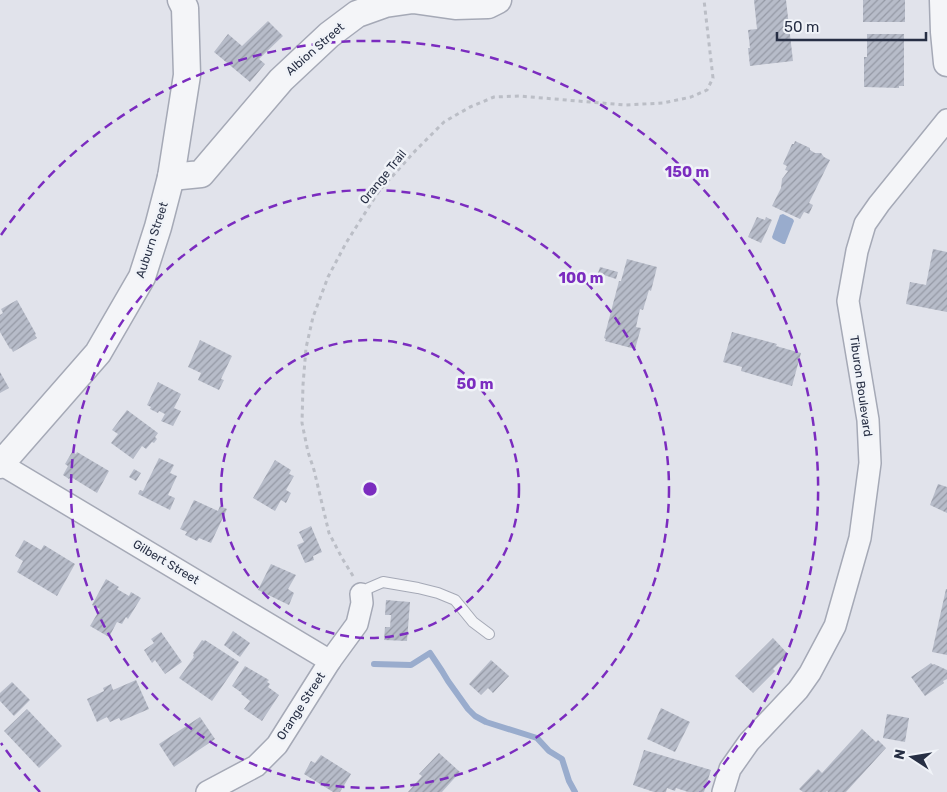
<svg xmlns="http://www.w3.org/2000/svg" width="947" height="792" viewBox="0 0 947 792" font-family="Rubik,sans-serif">
<style>
.water{fill:#99accd}
.lines{fill:none;stroke-linecap:round;stroke-linejoin:round}
.stream{stroke:#99accd;stroke-width:6}
.building{fill:url(#building-hatch)}
.service-casing{stroke:#a5a9b6;stroke-width:12}
.minor-casing{stroke:#a5a9b6;stroke-width:24}
.tertiary-casing{stroke:#a5a9b6;stroke-width:29}
.path{stroke:#bbbec6;stroke-width:3;stroke-dasharray:4 4;stroke-linecap:butt}
.service{stroke:#f4f5f8;stroke-width:10}
.minor{stroke:#f4f5f8;stroke-width:21}
.tertiary{stroke:#f4f5f8;stroke-width:26}
.ring{fill:none;stroke:#7b2cbf;stroke-width:2.5;stroke-dasharray:9 6}
.labels{text-anchor:middle;stroke-width:5;stroke-linejoin:round;paint-order:stroke}
.street-label{font-size:12px;fill:#272f44;stroke:#f0f3f8}
.centre{fill:#7b2cbf;stroke:#f0f3f8;stroke-width:2.5}
.ring-label{font-size:15px;text-anchor:middle;font-weight:bold;fill:#7b2cbf;stroke:#f0f3f8;stroke-width:5;stroke-linejoin:round;paint-order:stroke}
</style>
<defs>
<pattern id="building-hatch" width="6" height="6" patternUnits="userSpaceOnUse" patternTransform="scale(1.25)"><rect width="6" height="6" fill="#b7bcc9"/><path d="M-1 1l2-2M0 6l6-6M5 7l2-2" fill="none" stroke="#9599a5"/></pattern>
</defs>
<rect width="100%" height="100%" fill="#e1e3eb"/>
<!-- water -->
<polygon class="water" points="783,214 793,219 794,221 785,244 783,244 773,239 772,237 780,215"/>
<g class="lines">
<!-- stream -->
<polyline class="stream" points="374,664 411,665 430,653 442,671 448,681 468,709 475,716 486,722 537,738 549,751 562,759 569,781 575,792"/>
</g>
<!-- building -->
<g class="building">
<polygon points="754,0 786,0 793,61 750,66 748,48 750,48 748,30 757,29"/>
<rect x="863" y="0" width="42" height="22"/>
<polygon points="268,21 283,36 259,59 265,64 250,82 214,52 228,34 242,46"/>
<polygon points="867,34 904,34 904,86 899,86 899,88 864,87 864,57 867,57"/>
<polygon points="795,141 810,148 810,150 815,153 821,153 824,157 830,160 809,203 813,205 809,214 804,212 800,219 772,206 781,188 782,179 788,171 785,170 787,166 783,164 792,144 794,144"/>
<polygon points="757,217 765,220 766,217 772,220 761,243 748,237"/>
<polygon points="933,249 947,252 947,312 906,304 910,282 926,285"/>
<polygon points="627,259 657,267 651,291 649,290 643,310 640,309 636,327 641,328 635,349 605,341 606,339 604,338 619,281 621,281"/>
<polygon points="600,267 618,272 616,279 598,273"/>
<polygon points="17,300 36,334 35,335 37,338 13,352 11,348 10,349 0,332 0,315 3,313 1,309"/>
<polygon points="732,332 777,344 776,346 801,353 792,386 741,371 742,367 723,362"/>
<polygon points="200,340 232,356 221,379 224,380 219,390 198,380 201,373 188,367"/>
<polygon points="0,372 9,388 0,393"/>
<polygon points="158,382 181,394 174,408 181,411 173,426 161,421 165,414 159,411 158,413 150,409 151,407 147,405"/>
<polygon points="127,410 158,433 155,437 157,439 154,443 152,442 146,449 142,446 133,459 111,443 118,434 112,430"/>
<polygon points="72,452 76,454 77,452 109,471 97,493 71,477 69,479 63,475 68,466 65,464"/>
<polygon points="159,458 174,465 170,473 177,476 168,495 175,498 170,510 138,494 140,490 143,491"/>
<polygon points="275,460 291,470 289,474 294,476 286,490 291,493 286,503 281,500 275,511 253,498"/>
<polygon points="134,469 141,473 136,481 129,477"/>
<polygon points="938,484 947,487 947,513 930,505"/>
<polygon points="194,500 218,511 220,506 227,509 211,543 199,538 197,541 185,535 187,532 180,529"/>
<polygon points="311,526 322,552 313,556 314,560 305,563 297,545 304,542 299,532"/>
<polygon points="24,540 41,550 44,545 75,564 57,596 17,572 23,561 15,556"/>
<polygon points="271,564 296,575 288,589 294,593 289,605 258,590"/>
<polygon points="106,579 119,587 117,589 129,596 131,592 141,598 128,619 126,617 122,624 117,622 109,637 90,626 100,609 92,605"/>
<polygon points="946,589 947,589 947,655 932,652"/>
<polygon points="386,600 410,602 407,641 384,640 385,627 390,627 391,615 385,615"/>
<polygon points="233,631 250,643 240,657 224,645"/>
<polygon points="161,632 182,662 165,674 155,660 152,663 144,650 154,643 151,639"/>
<polygon points="773,638 788,654 773,669 775,671 753,693 735,676"/>
<polygon points="202,640 204,641 205,640 239,662 212,701 179,678 194,657 193,656 194,654 193,653"/>
<polygon points="491,660 509,676 493,693 488,688 481,695 469,684"/>
<polygon points="931,663 933,665 934,664 947,670 947,679 943,681 944,683 925,696 911,677"/>
<polygon points="245,666 269,680 267,682 270,684 268,687 279,695 262,721 244,709 250,701 241,694 242,693 232,686"/>
<polygon points="136,680 149,709 121,721 119,718 110,722 107,717 97,722 87,699 104,691 103,688 111,684 113,690"/>
<polygon points="12,682 30,700 14,716 0,701 0,693"/>
<polygon points="661,708 690,722 675,752 647,739"/>
<polygon points="27,709 62,746 39,768 4,731"/>
<polygon points="887,714 909,718 905,742 883,738"/>
<polygon points="200,717 215,739 174,767 159,744"/>
<polygon points="862,729 876,742 878,740 886,748 846,792 828,792 827,791 826,792 803,792 799,789 818,769 822,773"/>
<polygon points="644,750 711,770 704,792 688,792 676,788 675,791 667,788 666,792 654,792 633,785"/>
<polygon points="439,753 460,772 442,792 408,792 422,776 419,774"/>
<polygon points="321,755 351,774 340,792 333,792 304,774 311,761 315,763"/>
</g>
<g class="lines">
<defs>
<polyline id="service" points="361,594 369,588 383,582 418,588 438,593 455,600 473,622 489,634"/>
<g id="minor">
<polyline points="1,464 330,661"/>
<polyline points="207,792 256,766 277,745 330,661 357,624 362,603 361,594"/>
<polyline points="723,792 730,769 749,742 798,690 810,673 835,626 860,538 870,463 868,420 848,301 857,251 865,224 879,204 947,120"/>
</g>
<g id="tertiary">
<polyline points="943,0 944,32 947,63"/>
<polyline points="171,177 201,174 281,80 329,35 357,14 385,4 413,0 455,6 488,5 498,0"/>
<polyline points="0,465 98,353 142,277 158,227 171,177 187,75 185,8 181,0"/>
</g>
</defs>
<!-- service casing -->
<use href="#service" class="service-casing"/>
<!-- minor casing -->
<use href="#minor" class="minor-casing"/>
<!-- tertiary casing -->
<use href="#tertiary" class="tertiary-casing"/>
<!-- path -->
<polyline class="path" points="353,576 342,558 329,533 314,470 308,452 302,423 303,385 306,348 313,317 328,277 346,243 379,191 416,150 444,122 470,107 494,97 519,96 625,105 663,103 691,97 707,90 713,78 704,0"/>
<!-- service -->
<use href="#service" class="service"/>
<!-- minor -->
<use href="#minor" class="minor"/>
<!-- tertiary -->
<use href="#tertiary" class="tertiary"/>
</g>
<!-- distance rings -->
<g class="ring">
<circle cx="370" cy="489" r="149"/>
<circle cx="370" cy="489" r="299"/>
<path d="M40 792A448 448 0 0 1 1 743M1 235A448 448 0 1 1 700 792"/>
</g>
<g class="labels">
<!-- street labels -->
<g class="street-label">
<text transform="translate(315 49) rotate(-41)" y="4">Albion Street</text>
<text transform="translate(383 177) rotate(-51)" y="4">Orange Trail</text>
<text transform="translate(152 240) rotate(-72)" y="4">Auburn Street</text>
<text transform="translate(861 386) rotate(82)" y="4">Tiburon Boulevard</text>
<text transform="translate(166 562) rotate(31)" y="4">Gilbert Street</text>
<text transform="translate(301 706) rotate(-57)" y="4">Orange Street</text>
</g>
</g>
<circle cx="370" cy="489" r="8" class="centre"/>
<g class="ring-label">
<text x="687" y="177">150 m</text>
<text x="581" y="283">100 m</text>
<text x="475" y="389">50 m</text>
</g>
<!-- north arrow -->
<g transform="translate(912 757) rotate(282)" stroke="#f0f3f8" stroke-width="4" paint-order="stroke">
<path d="M0-4L9 19L0 12L-9 19Z" fill="#272f44"/>
<text y="-8" font-size="14" font-weight="bold" text-anchor="middle" fill="#272f44">N</text>
</g>
<!-- scale -->
<path d="M777 32v8h149v-8" fill="none" stroke="#272f44" stroke-width="2.5"/>
<text x="784" y="32" font-size="15" fill="#272f44" stroke="#f0f3f8" stroke-width="4" paint-order="stroke">50 m</text>
</svg>
